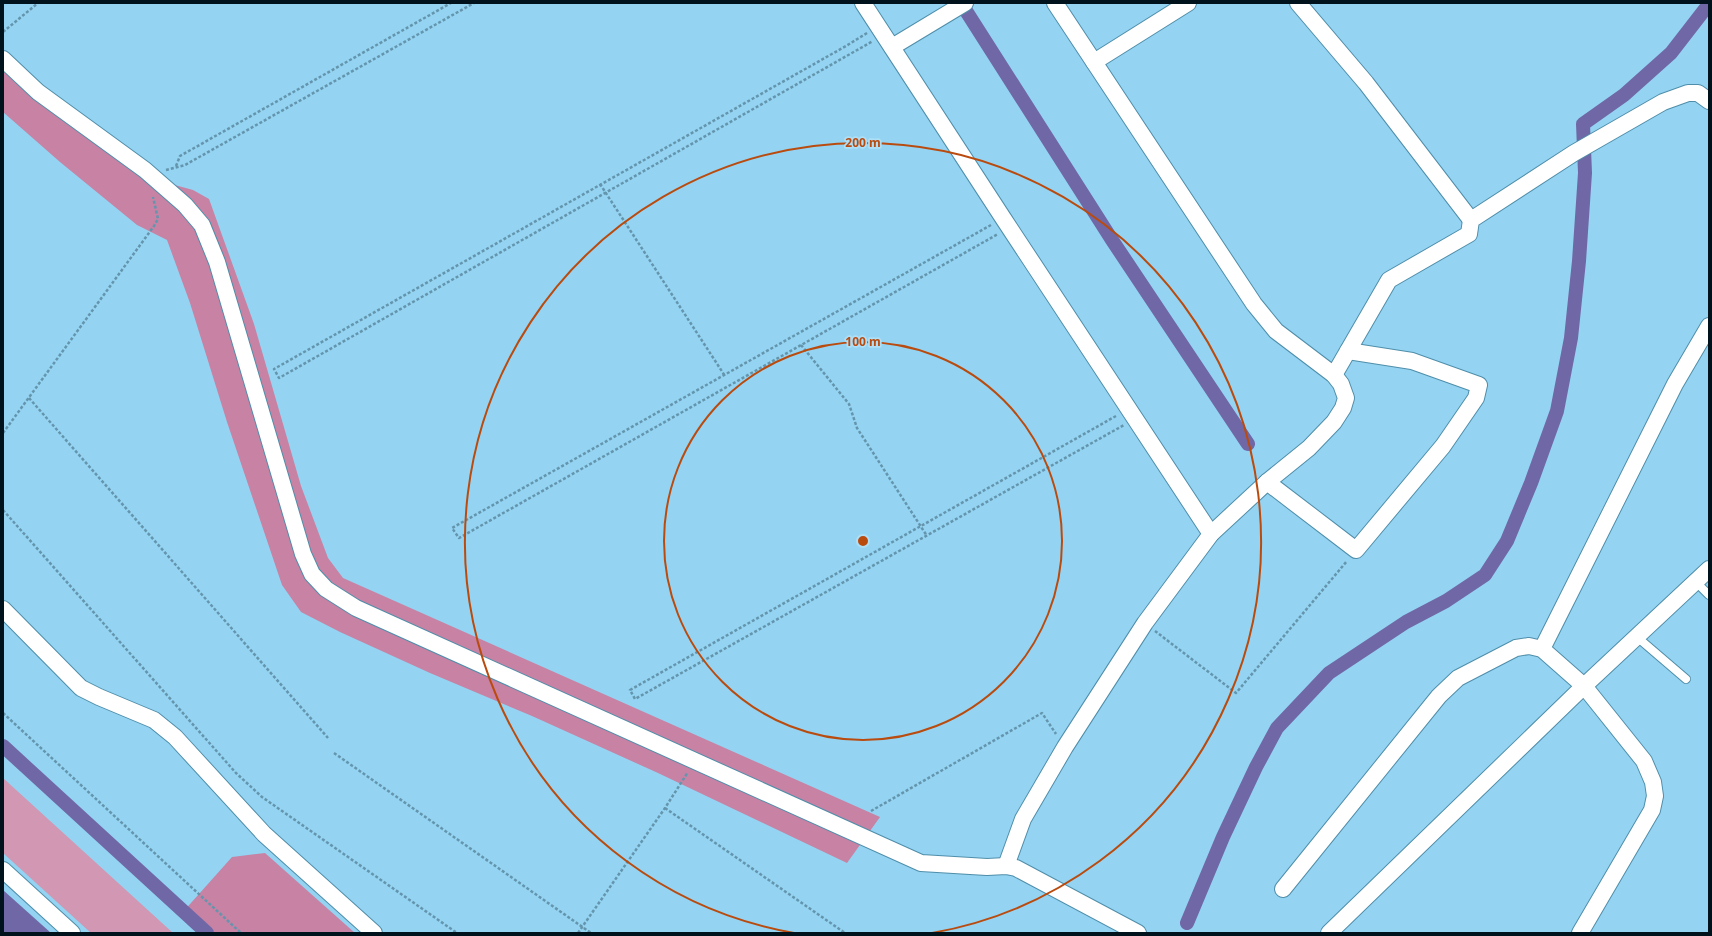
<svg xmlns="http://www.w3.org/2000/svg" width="1712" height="936" viewBox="0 0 1712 936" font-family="'Noto Sans',sans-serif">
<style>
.green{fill:#d197b3}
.forest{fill:#c782a4}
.water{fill:#7068a6}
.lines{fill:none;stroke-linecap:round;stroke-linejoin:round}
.canal{stroke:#7068a6;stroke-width:14}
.service-casing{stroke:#4f8eaa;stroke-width:10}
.minor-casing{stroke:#4f8eaa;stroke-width:18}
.path{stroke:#6495ad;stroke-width:2.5;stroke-dasharray:3 2;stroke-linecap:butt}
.service{stroke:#fff;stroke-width:8}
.minor{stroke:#fff;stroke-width:16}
.ring{fill:none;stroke:#ba4b0f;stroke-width:2}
.centre{fill:#ba4b0f;stroke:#addff7;stroke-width:2}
.ring-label{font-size:12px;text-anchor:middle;font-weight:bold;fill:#ba4b0f;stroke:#addff7;stroke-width:3.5;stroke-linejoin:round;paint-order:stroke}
</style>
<rect width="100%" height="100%" fill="#94d4f2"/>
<!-- green -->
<polygon class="green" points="3,778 173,933 91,933 3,853"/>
<!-- forest -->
<g class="forest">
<polygon points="3,69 171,184 193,190 209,199 254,324 301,486 328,558 343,578 880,817 847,863 658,773 532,716 430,673 340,632 301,612 282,585 227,422 190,303 167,240 137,225 60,162 3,112"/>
<polygon points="265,853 355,933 203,933 182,913 232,857"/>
</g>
<!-- water -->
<polygon class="water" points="3,890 51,933 3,933"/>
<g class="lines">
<!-- canal -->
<g class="canal">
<polyline points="961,3 1112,240 1248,444"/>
<polyline points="3,746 207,933"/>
<polyline points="1187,923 1223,837 1256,767 1277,728 1329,673 1406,622 1446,601 1485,575 1507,541 1531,483 1557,411 1571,338 1579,261 1585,173 1583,124 1624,95 1671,53 1709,4"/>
</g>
<defs>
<g id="service">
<polyline points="1696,582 1709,595"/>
<polyline points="1637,637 1686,679"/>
</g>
<g id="minor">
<polyline points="863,3 1003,218 1211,534"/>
<polyline points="1298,3 1366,83 1471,220"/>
<polyline points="892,47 965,3"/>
<polyline points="3,59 38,92 145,170 185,205 202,225 217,262 303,554 312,574 326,589 356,608 921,863 987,867 1006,866 1016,868 1138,933"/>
<polyline points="1094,62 1188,3"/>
<polyline points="1334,375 1389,280 1469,234 1471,220 1574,153 1663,102 1688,93 1698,93 1709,101"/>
<polyline points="1267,482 1356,550 1443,446 1476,398 1479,385 1412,361 1348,351"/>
<polyline points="3,609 81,688 99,697 154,720 175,737 264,834 374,933"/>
<polyline points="1542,649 1675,384 1709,326"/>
<polyline points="1006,866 1023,819 1065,747 1145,623 1211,534 1267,482 1309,448 1334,422 1343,408 1346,398 1341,384 1334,375 1276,331 1254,304 1055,3"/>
<polyline points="3,870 72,933"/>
<polyline points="1283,889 1439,696 1458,678 1516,648 1529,646 1542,649 1584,686 1644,761 1653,782 1655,796 1652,810 1580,933"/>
<polyline points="1329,933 1584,686 1709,569"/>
</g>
</defs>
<!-- service casing -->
<use href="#service" class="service-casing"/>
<!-- minor casing -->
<use href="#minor" class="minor-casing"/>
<!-- path -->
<g class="path">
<polyline points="3,32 38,3"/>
<polyline points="867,33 846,46 274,369 279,378 873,41"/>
<polyline points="176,166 180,156 451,3"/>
<polyline points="166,170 185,165 474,3"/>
<polyline points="600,184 725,376"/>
<polyline points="991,225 452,528 459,538 998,234"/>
<polyline points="801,345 849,404 857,428 927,536"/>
<polyline points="29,398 328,738"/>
<polyline points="1116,416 630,690 635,699 1124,425"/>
<polyline points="3,433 154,226 158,219 153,197"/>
<polyline points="3,510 236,773 262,797 457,933"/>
<polyline points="1155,631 1236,693 1347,561"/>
<polyline points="3,713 241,933"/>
<polyline points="334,753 591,933"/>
<polyline points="665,808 845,933"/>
<polyline points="871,811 1042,713 1056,734"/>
<polyline points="578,933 665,808 688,772"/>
</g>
<!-- service -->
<use href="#service" class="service"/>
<!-- minor -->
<use href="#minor" class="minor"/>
</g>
<!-- distance rings -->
<g class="ring">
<circle cx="863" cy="541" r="199"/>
<path d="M794 933A398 398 0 1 1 932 933"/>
</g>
<circle cx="863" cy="541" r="6" class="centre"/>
<g class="ring-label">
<text x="863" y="147">200 m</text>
<text x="863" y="346">100 m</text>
</g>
<!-- border -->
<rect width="1712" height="936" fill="none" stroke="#00131d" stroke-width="8"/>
</svg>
